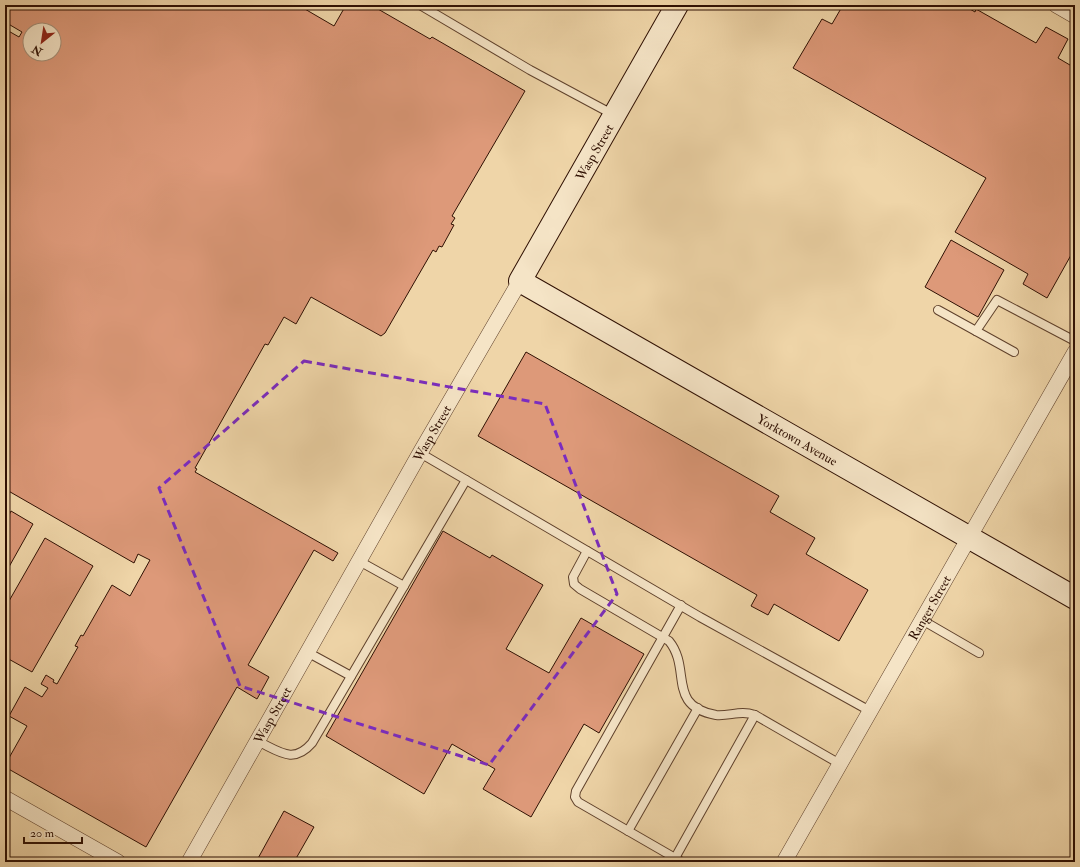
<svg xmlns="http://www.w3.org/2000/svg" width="1080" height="867" viewBox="0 0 1080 867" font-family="'IM FELL Double Pica',serif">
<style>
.building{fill:#dd9979;stroke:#2f1003;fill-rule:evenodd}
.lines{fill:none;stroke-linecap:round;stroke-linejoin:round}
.lane-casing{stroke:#5f412c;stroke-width:10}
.street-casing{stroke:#5f412c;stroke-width:16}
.secondary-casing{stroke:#2f1003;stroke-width:24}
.lane{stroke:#f5e4c6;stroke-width:8}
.street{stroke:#f5e4c6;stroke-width:15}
.secondary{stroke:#f5e4c6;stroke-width:22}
.marked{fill:none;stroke:#7b2cbf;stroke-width:3;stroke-dasharray:8 5;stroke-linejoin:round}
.labels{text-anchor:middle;stroke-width:3;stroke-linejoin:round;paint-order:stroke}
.street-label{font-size:13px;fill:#2f1003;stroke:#f5e4c6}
</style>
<rect width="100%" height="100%" fill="#efd5a8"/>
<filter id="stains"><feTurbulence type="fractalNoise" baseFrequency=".005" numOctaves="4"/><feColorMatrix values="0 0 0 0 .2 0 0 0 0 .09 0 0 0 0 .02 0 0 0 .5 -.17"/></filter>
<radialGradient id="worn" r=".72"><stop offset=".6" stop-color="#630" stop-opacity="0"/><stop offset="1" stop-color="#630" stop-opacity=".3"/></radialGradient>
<!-- building -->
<g class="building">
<path d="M5,5h293l36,21 12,-21h25l59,34 2,-2 93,54 -73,125 3,2 -4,6 3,1 -12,22 -3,-1 -3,6 -3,-2 -48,83 -4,3 -70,-39 -15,27 -12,-7 -16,28 -3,-1 -70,124 2,1 -2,3 143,81 -5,8 -19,-11 -66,115 21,12 -12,22 -20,-12 -91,160 -141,-80v-2l22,-39 -18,-10 16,-29 17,10 6,-9 -7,-4 5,-9 8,5 -1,2 4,2 21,-37 -3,-1 6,-11 2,1 29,-51 18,11 20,-36 -12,-6 -4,9 -129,-74v-460l14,8 3,-5 -17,-10zM30,30h24v24h-24z"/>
<polygon points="843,5 947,5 950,7 951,5 963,5 975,12 976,9 1036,43 1046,27 1068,39 1058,58 1075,68 1075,248 1047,298 1023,284 1028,274 955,232 986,178 793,68 822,19 832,24"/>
<polygon points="951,240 1004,270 978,317 925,287"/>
<polygon points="526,352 779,496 770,512 815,538 806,554 868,590 839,641 774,604 768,615 751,606 757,595 478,436"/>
<polygon points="11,511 33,524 5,574 5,523"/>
<polygon points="443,531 490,558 492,555 543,585 506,649 549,673 581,618 644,654 599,733 584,724 531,817 483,789 495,769 452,744 424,794 326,736"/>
<polygon points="45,538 93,566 32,672 5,657 5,608"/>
<polygon points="284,811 314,827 294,862 256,862"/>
<polygon points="1075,852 1075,862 1070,862"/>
</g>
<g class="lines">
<defs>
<g id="lane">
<polyline points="420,5 530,70 614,115"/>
<polyline points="938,310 1014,352"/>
<polyline points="976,331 997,300 1075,341"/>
<polyline points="420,453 700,617 870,711"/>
<path d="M587,551l-14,26 1,7 6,5 89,52c23,28 -3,65 47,74 9,1 18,-2 27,-2 4,0 9,1 12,2l85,49"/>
<polyline points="359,561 404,586"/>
<polyline points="681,605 576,791 575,797 578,802 682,862"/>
<polyline points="922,620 979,653"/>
<polyline points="307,652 351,676"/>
<path d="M257,741c22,10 36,24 55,2l154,-263"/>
<polyline points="628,831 698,708"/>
<polyline points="675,858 755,715"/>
</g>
<g id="street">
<polyline points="1056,5 1075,16"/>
<polyline points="5,798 118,862"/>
<path id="s1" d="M189,862l231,-409 100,-172"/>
<path id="s2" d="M784,862l291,-510"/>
</g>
<g id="secondary">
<path id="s3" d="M677,5l-157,276 555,317"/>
</g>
</defs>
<!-- lane casing -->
<use href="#lane" class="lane-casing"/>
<!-- street casing -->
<use href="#street" class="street-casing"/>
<!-- secondary casing -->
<use href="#secondary" class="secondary-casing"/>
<!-- lane -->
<use href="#lane" class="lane"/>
<!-- street -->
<use href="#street" class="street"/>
<!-- secondary -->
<use href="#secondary" class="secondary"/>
</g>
<!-- marked area -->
<path class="marked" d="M304,361l241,43 72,190 -128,171 -249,-79 -81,-198z"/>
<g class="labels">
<!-- street labels -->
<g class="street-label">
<text transform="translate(594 152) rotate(-60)" y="5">Wasp Street</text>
<text dy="5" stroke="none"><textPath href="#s1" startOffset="493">Wasp Street</textPath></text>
<text dy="5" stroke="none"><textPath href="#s3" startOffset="637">Yorktown Avenue</textPath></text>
<text dy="5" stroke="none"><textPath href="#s2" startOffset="293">Ranger Street</textPath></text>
<text dy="5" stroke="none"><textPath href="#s1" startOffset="169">Wasp Street</textPath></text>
</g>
</g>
<!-- margin -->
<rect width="1080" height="867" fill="none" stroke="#efd5a8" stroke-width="20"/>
<rect x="6" y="6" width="1068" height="855" fill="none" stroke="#2f1003" stroke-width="2"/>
<rect x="10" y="10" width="1060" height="847" fill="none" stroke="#2f1003"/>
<!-- north arrow -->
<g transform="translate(42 42) rotate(210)"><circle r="19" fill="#f5e4c6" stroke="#a68f78"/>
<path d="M0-3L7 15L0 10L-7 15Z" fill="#8f2418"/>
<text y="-6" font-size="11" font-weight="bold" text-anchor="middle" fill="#2f1003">N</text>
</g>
<!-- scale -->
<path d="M24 837v6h58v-6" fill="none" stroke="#2f1003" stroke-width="2"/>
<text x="30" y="837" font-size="12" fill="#2f1003" stroke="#f5e4c6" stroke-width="3" paint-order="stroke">20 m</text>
<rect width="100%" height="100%" filter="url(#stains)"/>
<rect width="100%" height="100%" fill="url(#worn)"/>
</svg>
